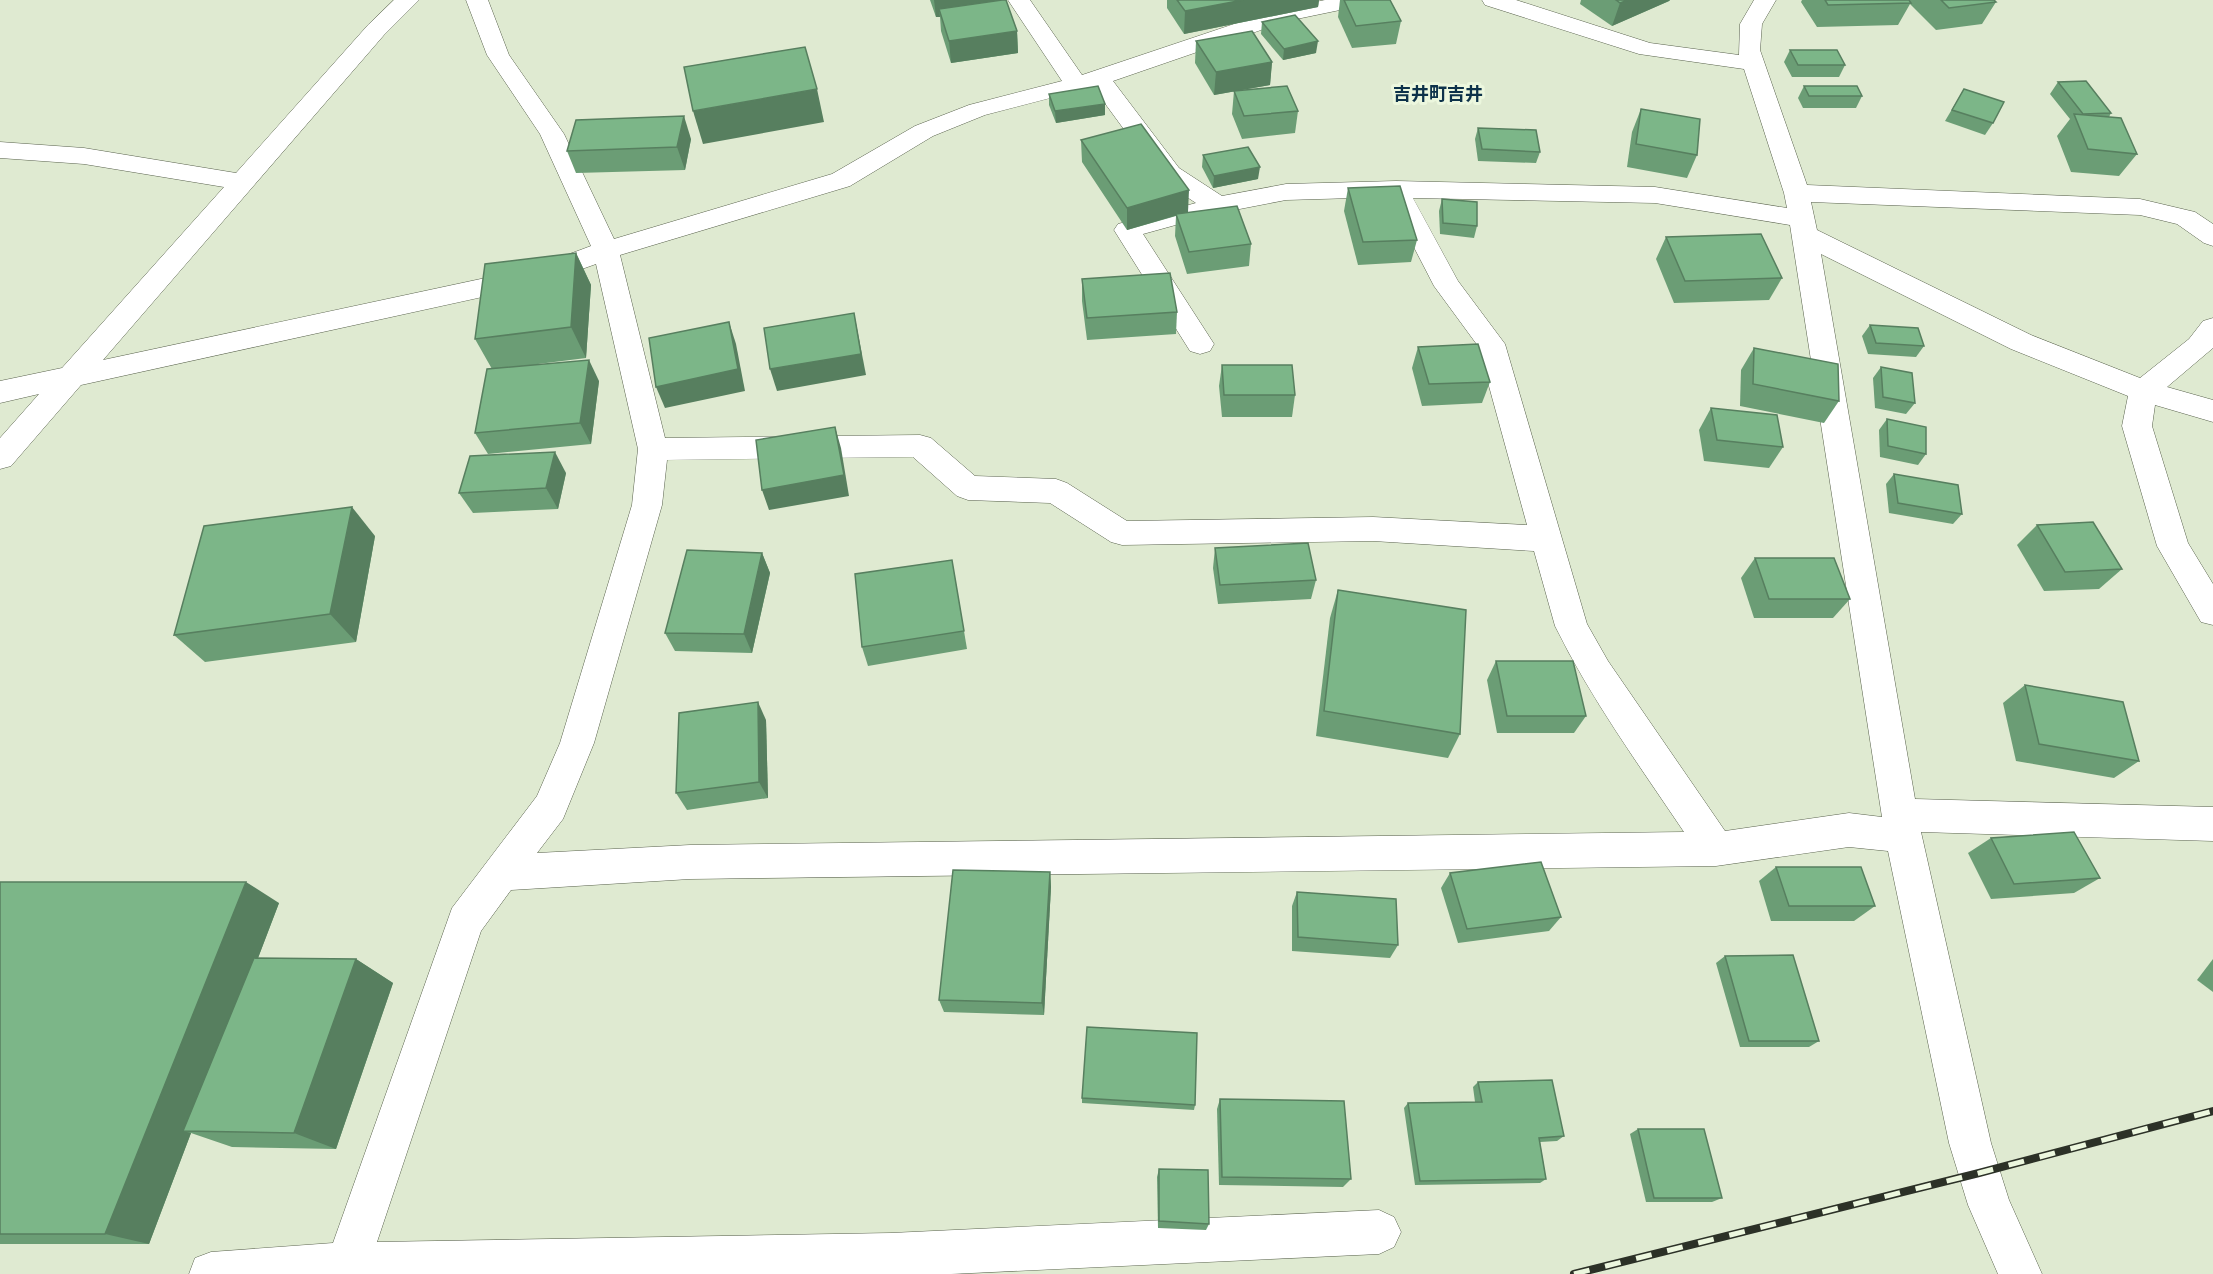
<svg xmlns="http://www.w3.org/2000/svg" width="2213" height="1274" viewBox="0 0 2213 1274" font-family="'Space Grotesk','Noto Sans JP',sans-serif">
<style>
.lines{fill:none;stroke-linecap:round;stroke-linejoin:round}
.minor-casing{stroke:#59624d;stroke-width:1}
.minor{fill:#fff;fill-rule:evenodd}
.rail-casing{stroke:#2c3127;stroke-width:8}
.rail{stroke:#ecf7de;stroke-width:5;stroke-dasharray:16;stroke-linecap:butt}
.wall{fill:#6b9d75}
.shaded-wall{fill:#577f5f}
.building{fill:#7cb688;stroke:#577f5f;stroke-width:1.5}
.labels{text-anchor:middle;stroke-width:6;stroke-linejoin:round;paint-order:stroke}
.far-quarter-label{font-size:18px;font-weight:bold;fill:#0d324a;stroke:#ecf7de}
</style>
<rect width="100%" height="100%" fill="#dfead1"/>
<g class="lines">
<defs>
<path id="minor" d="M394,0h25l-35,35 -281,325 429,-92 59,-22 -51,-112 -53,-79 -21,-55h22l21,55 55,79 50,105 218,-65 83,-48 54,-21 93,-24 -54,-81h22l52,75 191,-64 52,-11h42l-3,5 -77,16 -174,60 66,87 43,28 64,-12 110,-3 259,6 132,21 -3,-15 -40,-124 -105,-15 -154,-49 -3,-5h34l134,43 89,12 1,-31 14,-24h22l-14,24 -2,26 47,135 333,14 55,13 18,12v22l-9,-3 -27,-19 -37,-9 -329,-13 6,28 214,105 109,43 49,-39 14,-18 10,-3v30l-46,39 46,13v22l-58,-17 -3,21 36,117 25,41v41l-12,-3 -44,-76 -35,-120 6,-30 -117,-47 -190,-95 94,545 298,8v34l-292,-9 70,311 18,57 33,74h-44l-30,-69 -19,-62 -61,-292 -39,-4 -133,19 -1026,13 -179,11 -30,41 -104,311 514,-9 488,-23 15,7 7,15 -7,15 -15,7 -428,20h-762l6,-16 16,-6 122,-9 119,-335 85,-112 23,-53 72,-238 6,-56 -42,-185 -59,21 -456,100 -70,81 -11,3v-31l39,-44 -39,9v-22l62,-13 162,-181 -140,-23 -84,-6v-16l84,6 152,25 132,-148zM1093,87l68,93 35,23 -78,21 -4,6 76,121 10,3 10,-3 4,-7 -71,-110 76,-21 67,-13 102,-3 46,89 44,60 49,179 -154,-8 -246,4 -60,-38 -11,-4 -81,-3 -44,-38 -11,-3 -255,3 -45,-183 230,-69 83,-50 52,-21zM1413,198l242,5 135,22 92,592 -33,-4 -124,18 -117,-170 -21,-37 -82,-280 -47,-63zM913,457l44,39 11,4 82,3 61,39 11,3 251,-4 161,10 21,75c36,73 84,139 129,206l-994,13 -153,8 26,-34 31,-76 68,-238 5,-45z"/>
</defs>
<!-- minor casing -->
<use href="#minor" class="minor-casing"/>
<!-- minor -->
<use href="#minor" class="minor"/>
<defs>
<polyline id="rail" points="1574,1274 1979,1173 2213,1111"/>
</defs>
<!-- rail casing -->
<use href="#rail" class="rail-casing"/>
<!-- rail -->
<use href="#rail" class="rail"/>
</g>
<!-- wall -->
<g class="wall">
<polygon points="930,0 1006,0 1017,31 1018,53 951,63 941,31 940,17 936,17"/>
<polygon points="1167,0 1319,0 1318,7 1184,34 1167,8"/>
<polygon points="1340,0 1390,0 1401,21 1396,44 1352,48 1338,17"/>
<polygon points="1581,0 1670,0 1669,1 1612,26 1580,4"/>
<polygon points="1802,0 1994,0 1996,2 1982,24 1936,30 1910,4 1898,25 1817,27 1801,2"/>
<polygon points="1262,22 1316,53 1283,60 1261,34"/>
<polygon points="1196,41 1272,62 1270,85 1214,95 1195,63"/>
<polygon points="1790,50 1845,65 1839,77 1792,77 1784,62"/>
<polygon points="2058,82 2111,113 2109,117 2137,154 2119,176 2071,172 2057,136 2070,119 2050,94"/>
<polygon points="1804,86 1862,96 1856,108 1803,108 1798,98"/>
<polygon points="1964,89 1993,123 1985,135 1945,121"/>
<polygon points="1234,91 1298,111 1295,133 1242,139 1232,114"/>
<polygon points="1049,94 1105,104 1105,115 1056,123 1049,105"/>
<polygon points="1641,109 1697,155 1687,178 1627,167 1632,132"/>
<polygon points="1478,128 1540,152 1536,163 1478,161 1475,139"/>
<polygon points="691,139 685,170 576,173 567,151"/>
<polygon points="1081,140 1188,212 1251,244 1249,266 1187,274 1175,236 1176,216 1127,230 1082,162"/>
<polygon points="1203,155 1258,179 1213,188 1202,167"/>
<polygon points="1348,188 1417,240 1411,262 1358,265 1344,211"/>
<polygon points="1442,199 1477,226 1474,238 1440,234 1439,211"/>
<polygon points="1666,237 1782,278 1769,300 1674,303 1656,259"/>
<polygon points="576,253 591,285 586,358 538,364 599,381 591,444 488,454 475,433 492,369 475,339"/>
<polygon points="1082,279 1177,312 1176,334 1087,340 1082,301"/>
<polygon points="1870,325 1924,346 1916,357 1868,354 1862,336"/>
<polygon points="1418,347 1490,382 1482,403 1422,406 1412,368"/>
<polygon points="1754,348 1839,401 1824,423 1740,406 1741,370"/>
<polygon points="1222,365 1295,395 1292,417 1222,417 1219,386"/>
<polygon points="1881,367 1915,403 1906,414 1875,408 1873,378"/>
<polygon points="1711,408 1783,447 1769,468 1704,461 1699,430"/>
<polygon points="1887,419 1926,454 1918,465 1880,457 1879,430"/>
<polygon points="566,473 558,509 473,513 459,493"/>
<polygon points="1894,474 1962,514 1953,524 1889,513 1886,484"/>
<polygon points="2037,525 2122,569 2099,589 2044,591 2017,545"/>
<polygon points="375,536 356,642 205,662 174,635"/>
<polygon points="1215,548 1316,580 1311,599 1218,604 1213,568"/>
<polygon points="762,553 770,573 752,653 675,651 665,633"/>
<polygon points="1755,558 1850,599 1833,618 1754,618 1741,578"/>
<polygon points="952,560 967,649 868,666 862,647"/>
<polygon points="1338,590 1460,734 1448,758 1316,736 1330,618"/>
<polygon points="1496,661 1586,716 1574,733 1497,733 1487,680"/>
<polygon points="2025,685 2139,761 2114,778 2016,761 2003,703"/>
<polygon points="766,720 768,798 687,810 676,793"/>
<polygon points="1991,838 2100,878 2074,893 1991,899 1968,853"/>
<polygon points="1776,867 1875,906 1854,921 1771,921 1759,881"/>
<polygon points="1050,872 1051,887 1044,1015 944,1012 939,1000"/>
<polygon points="1450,873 1561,917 1549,931 1458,943 1441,888"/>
<polygon points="0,882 279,903 258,958 356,959 393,983 336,1149 232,1147 191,1133 149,1244 0,1244"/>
<polygon points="1297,892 1398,945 1390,958 1292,951 1292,906"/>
<polygon points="1725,956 1819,1041 1809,1047 1740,1047 1716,963"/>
<polygon points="2213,959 2213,992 2197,980"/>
<polygon points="1478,1082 1564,1136 1557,1141 1540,1142 1546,1179 1540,1183 1415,1185 1404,1108 1408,1103 1475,1102 1473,1087"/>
<polygon points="1082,1098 1195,1105 1194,1110 1082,1103"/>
<polygon points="1220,1099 1351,1179 1343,1187 1219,1185 1217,1109"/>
<polygon points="1638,1129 1722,1198 1712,1202 1646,1202 1630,1134"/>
<polygon points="1159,1169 1209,1224 1206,1230 1158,1228 1157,1177"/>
</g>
<!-- shaded-wall -->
<g class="shaded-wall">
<polygon points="934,0 1001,0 939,9 940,17 936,17"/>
<polygon points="1243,0 1319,0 1318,7 1184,34 1185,11"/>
<polygon points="1628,0 1670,0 1669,1 1612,26 1620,3"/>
<polygon points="1017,31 1018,53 951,63 949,41"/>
<polygon points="1318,41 1316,53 1283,60 1284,49"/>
<polygon points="1272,62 1270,85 1214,95 1216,72"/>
<polygon points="817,89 824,122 703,144 693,111"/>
<polygon points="1105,104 1105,115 1056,123 1055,111"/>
<polygon points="684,116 691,139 685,170 677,147"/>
<polygon points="1260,167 1258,179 1213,188 1214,176"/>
<polygon points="1189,190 1188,212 1127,230 1127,208"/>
<polygon points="576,253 591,285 586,358 571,327"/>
<polygon points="854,313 866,375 777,391 770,369"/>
<polygon points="729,322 736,344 745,391 665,408 656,387"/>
<polygon points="589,360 599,381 591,444 580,423"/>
<polygon points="835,427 841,448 849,496 769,510 762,490"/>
<polygon points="555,452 566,473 558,509 546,488"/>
<polygon points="352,507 375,536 356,642 330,614"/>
<polygon points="762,553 770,573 752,653 744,634"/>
<polygon points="758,702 766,720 768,798 759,782"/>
<polygon points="1050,872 1051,887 1044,1015 1042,1003"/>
<polygon points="246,882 279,903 192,1131 183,1131 191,1133 149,1244 105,1234"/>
<polygon points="356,959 393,983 336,1149 294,1133"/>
</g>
<!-- building -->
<g class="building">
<polygon points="1002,0 1006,0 1017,31 949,41 939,9"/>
<polygon points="1177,0 1243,0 1185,11"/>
<polygon points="1344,0 1390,0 1401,21 1356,26"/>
<polygon points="1616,0 1628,0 1620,3"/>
<polygon points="1825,0 1909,0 1911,3 1828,5"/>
<polygon points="1941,0 1994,0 1996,2 1949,8"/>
<polygon points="1295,15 1318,41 1284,49 1262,22"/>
<polygon points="1252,31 1272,62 1216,72 1196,41"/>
<polygon points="805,47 817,89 693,111 684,67"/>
<polygon points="1790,50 1837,50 1845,65 1798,65"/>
<polygon points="2086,81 2111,113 2083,114 2058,82"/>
<polygon points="1098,86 1105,104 1055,111 1049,94"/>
<polygon points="1287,86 1298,111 1244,116 1234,91"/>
<polygon points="1804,86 1857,86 1862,96 1809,96"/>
<polygon points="1964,89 2004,102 1993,123 1952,110"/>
<polygon points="1641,109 1700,119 1697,155 1636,144"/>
<polygon points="2074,114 2121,118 2137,154 2088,149"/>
<polygon points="684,116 677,147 567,151 576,120"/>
<polygon points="1141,124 1189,190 1127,208 1081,140"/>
<polygon points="1478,128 1536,130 1540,152 1482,149"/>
<polygon points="1248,147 1260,167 1214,176 1203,155"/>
<polygon points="1400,186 1417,240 1363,242 1348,188"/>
<polygon points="1442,199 1477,202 1477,226 1443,223"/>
<polygon points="1237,206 1251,244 1189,252 1176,214"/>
<polygon points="1761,234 1782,278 1685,281 1666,237"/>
<polygon points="576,253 571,327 475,339 485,264"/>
<polygon points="1170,273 1177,312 1087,318 1082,279"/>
<polygon points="854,313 861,354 770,369 764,328"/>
<polygon points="729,322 738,369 656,387 649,338"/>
<polygon points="1870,325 1918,328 1924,346 1876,343"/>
<polygon points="1478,344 1490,382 1429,384 1418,347"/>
<polygon points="1754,348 1838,364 1839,401 1753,384"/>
<polygon points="589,360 580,423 475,433 487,369"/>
<polygon points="1222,365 1292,365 1295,395 1224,395"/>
<polygon points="1881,367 1912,373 1915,403 1883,397"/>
<polygon points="1711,408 1777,415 1783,447 1717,440"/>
<polygon points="1887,419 1926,427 1926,454 1888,446"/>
<polygon points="835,427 844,475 762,490 756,440"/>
<polygon points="555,452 546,488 459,493 470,456"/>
<polygon points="1894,474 1958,485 1962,514 1898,503"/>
<polygon points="352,507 330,614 174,635 204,526"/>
<polygon points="2093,522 2122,569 2065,572 2037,525"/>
<polygon points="1308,543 1316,580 1220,585 1215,548"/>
<polygon points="687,550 762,553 744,634 665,633"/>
<polygon points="1755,558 1834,558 1850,599 1769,599"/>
<polygon points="952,560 964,631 862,647 855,574"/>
<polygon points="1338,590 1466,610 1460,734 1324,711"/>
<polygon points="1496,661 1573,661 1586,716 1507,716"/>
<polygon points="2025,685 2123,702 2139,761 2039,744"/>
<polygon points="758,702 759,782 676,793 679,713"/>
<polygon points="2074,832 2100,878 2014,884 1991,838"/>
<polygon points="1541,862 1561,917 1467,929 1450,873"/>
<polygon points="1776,867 1861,867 1875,906 1789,906"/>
<polygon points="953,870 1050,872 1042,1003 939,1000"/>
<polygon points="0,882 246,882 105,1234 0,1234"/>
<polygon points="1297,892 1396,899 1398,945 1298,937"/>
<polygon points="1793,955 1819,1041 1749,1041 1725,956"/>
<polygon points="254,958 356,959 294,1133 183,1131"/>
<polygon points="1087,1027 1197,1033 1195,1105 1082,1098"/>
<polygon points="1552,1080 1564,1136 1539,1138 1546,1179 1420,1181 1408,1103 1482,1102 1478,1082"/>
<polygon points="1220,1099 1344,1101 1351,1179 1222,1177"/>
<polygon points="1638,1129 1704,1129 1722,1198 1654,1198"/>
<polygon points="1159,1169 1208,1170 1209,1224 1159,1221"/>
</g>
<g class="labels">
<!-- far-quarter labels -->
<g class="far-quarter-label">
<text x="1438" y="100">吉井町吉井</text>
</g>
</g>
</svg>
